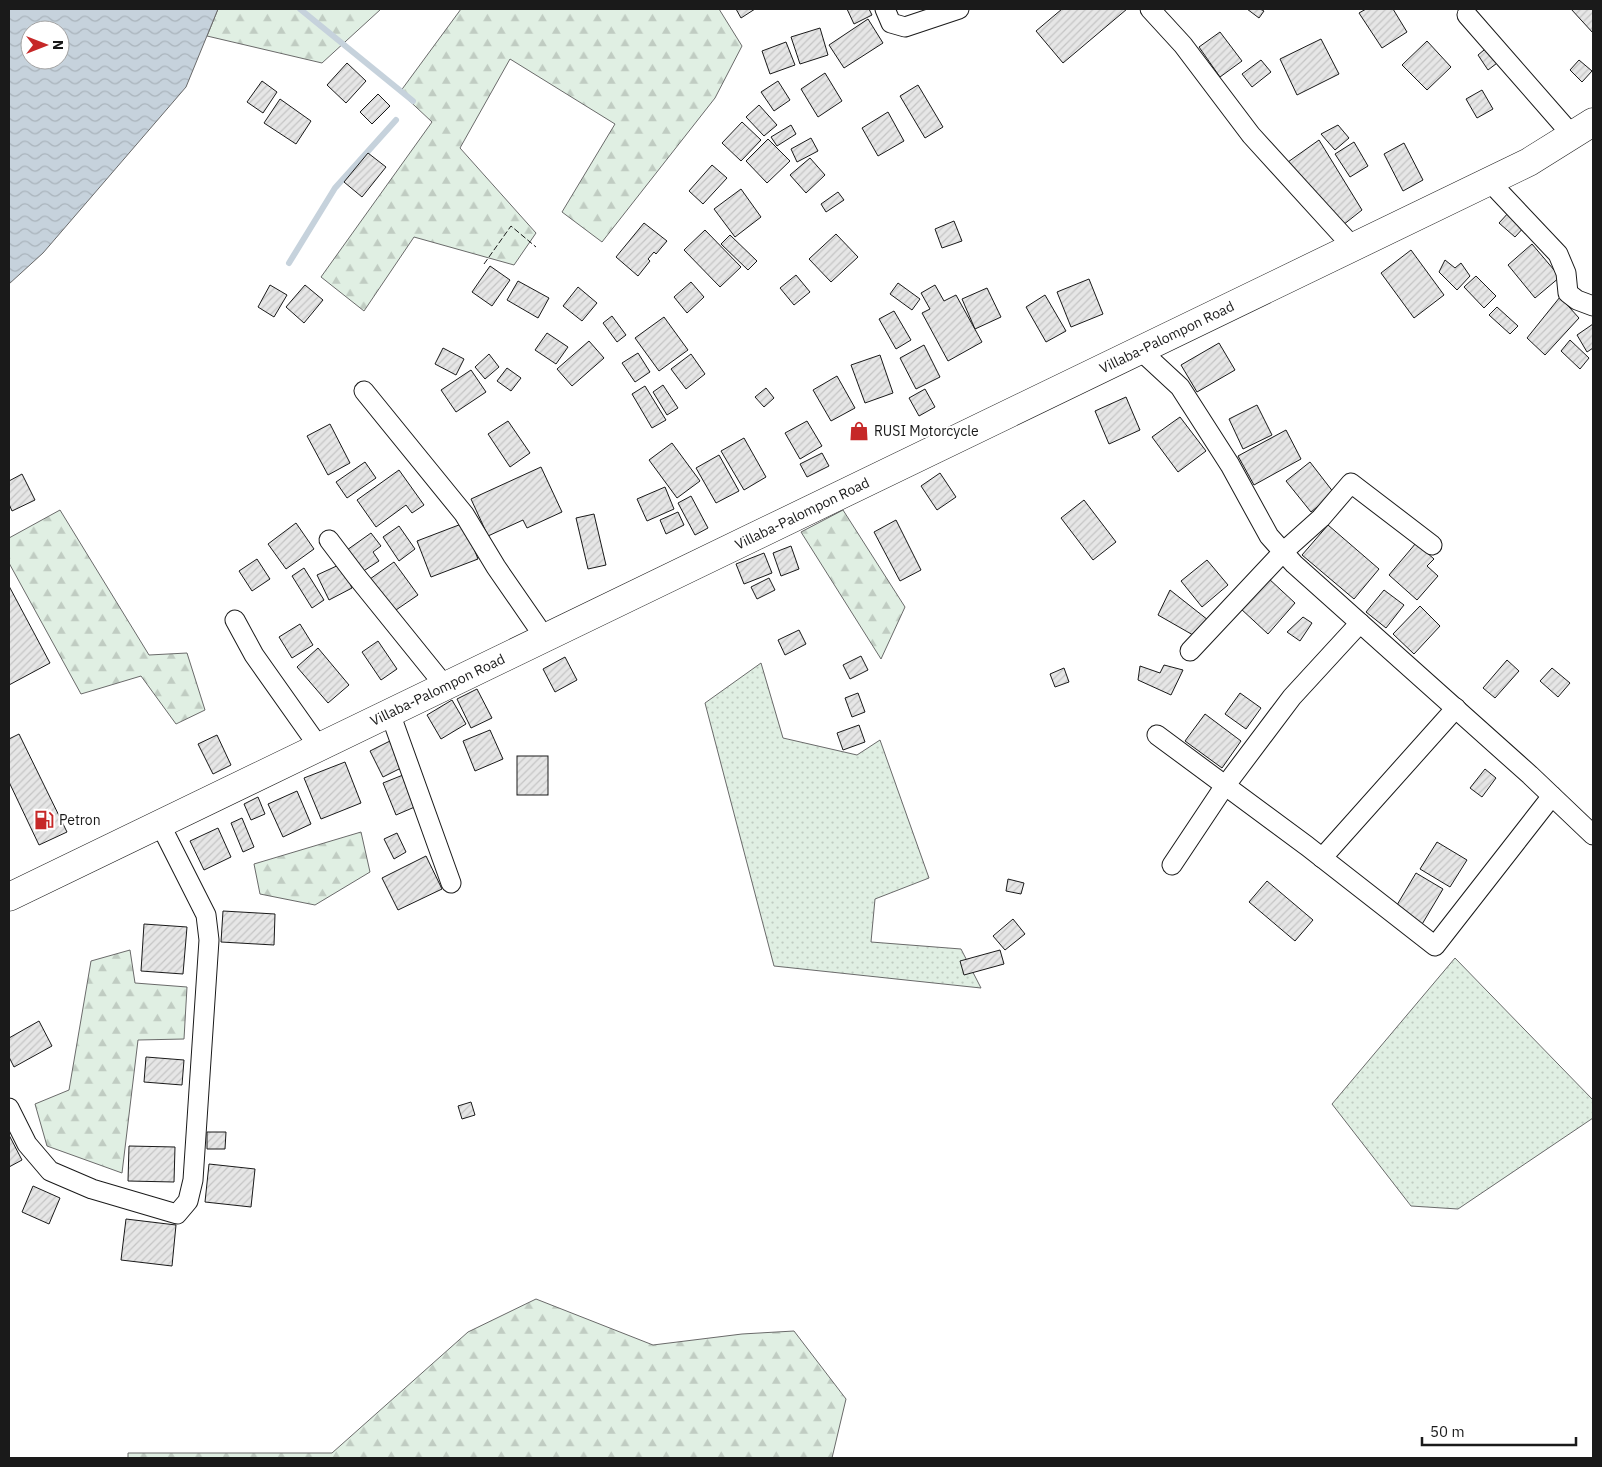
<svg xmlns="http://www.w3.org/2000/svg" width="1602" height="1467" viewBox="0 0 1602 1467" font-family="'IBM Plex Sans',sans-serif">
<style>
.grass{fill:url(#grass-dots);stroke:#6a6a6a}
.forest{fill:url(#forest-firs);stroke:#6a6a6a}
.water{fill:url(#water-waves);stroke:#6a6a6a;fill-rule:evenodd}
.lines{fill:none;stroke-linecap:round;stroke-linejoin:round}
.stream{stroke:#c6d2dc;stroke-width:6}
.building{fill:url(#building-hatch);stroke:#1a1a1a}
.street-casing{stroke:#1a1a1a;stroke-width:21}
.primary-casing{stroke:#1a1a1a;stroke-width:29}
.street{stroke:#fff;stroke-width:19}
.primary{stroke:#fff;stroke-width:28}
.fence{stroke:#1a1a1a;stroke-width:1;stroke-dasharray:6 2.5;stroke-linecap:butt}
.labels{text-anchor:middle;stroke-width:4;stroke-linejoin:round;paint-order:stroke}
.street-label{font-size:14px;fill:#1a1a1a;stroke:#fff}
.poi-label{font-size:14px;fill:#1a1a1a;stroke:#fff;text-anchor:start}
</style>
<defs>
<pattern id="grass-dots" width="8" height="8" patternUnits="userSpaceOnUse" patternTransform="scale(1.25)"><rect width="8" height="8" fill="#e0efe3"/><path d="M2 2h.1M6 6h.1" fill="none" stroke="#c0ccc2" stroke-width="1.8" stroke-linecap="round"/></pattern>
<pattern id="forest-firs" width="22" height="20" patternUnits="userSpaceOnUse" patternTransform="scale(1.25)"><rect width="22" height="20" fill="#e0efe3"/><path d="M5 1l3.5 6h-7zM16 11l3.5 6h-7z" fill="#c0ccc2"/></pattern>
<pattern id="water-waves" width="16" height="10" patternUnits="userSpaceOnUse" patternTransform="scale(1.25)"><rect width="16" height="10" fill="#c6d2dc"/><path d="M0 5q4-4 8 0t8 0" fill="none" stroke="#aab4bc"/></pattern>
<pattern id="building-hatch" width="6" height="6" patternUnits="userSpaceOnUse" patternTransform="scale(1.25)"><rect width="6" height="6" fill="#e6e6e6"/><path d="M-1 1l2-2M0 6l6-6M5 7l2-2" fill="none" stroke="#c5c5c5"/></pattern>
</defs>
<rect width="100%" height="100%" fill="#fff"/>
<!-- grass -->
<g class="grass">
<polygon points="761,663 783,738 857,755 880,740 929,878 875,899 871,942 961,949 981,988 774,966 705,703"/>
<polygon points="1455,958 1593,1100 1593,1118 1458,1209 1411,1206 1332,1104"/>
</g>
<!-- forest -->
<g class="forest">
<polygon points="218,9 381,9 322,63 207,36"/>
<polygon points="461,9 719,9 742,46 715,98 602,242 562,212 615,124 510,59 460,148 536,233 514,265 414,237 364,311 321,277 432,122 400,92"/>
<polygon points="60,510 149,655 187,653 205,710 176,724 141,676 81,694 9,563 9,538"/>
<polygon points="843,510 905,607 881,659 801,532"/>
<polygon points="361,832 370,872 315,905 260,894 254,864"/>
<polygon points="130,950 135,983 187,987 184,1039 138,1040 122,1173 47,1146 35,1104 69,1090 91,961"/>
<polygon points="536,1299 653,1345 742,1334 794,1331 846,1399 832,1458 128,1458 128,1453 332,1453 468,1332"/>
</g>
<!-- water -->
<path class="water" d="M9,9h209l-32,78 -143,166 -34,31zM30,30h30v30h-30z"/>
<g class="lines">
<!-- stream -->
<g class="stream">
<polyline points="300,9 413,101"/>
<polyline points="289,263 335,188 396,120"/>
</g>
</g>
<!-- building -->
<g class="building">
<polygon points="736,9 755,9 741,18"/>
<polygon points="847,9 869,9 872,15 854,24"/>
<polygon points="1062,9 1127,9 1063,63 1036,31"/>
<polygon points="1247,9 1260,9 1264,11 1259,18"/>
<polygon points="1366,9 1393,9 1407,32 1382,48 1359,13"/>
<polygon points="1571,9 1593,9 1593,33"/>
<polygon points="868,19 883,43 844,68 829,45"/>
<polygon points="820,28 828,55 800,64 791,37"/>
<polygon points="1220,32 1242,61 1220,77 1199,47"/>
<polygon points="1321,39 1339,74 1297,95 1280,59"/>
<polygon points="1427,41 1451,67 1427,90 1402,65"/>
<polygon points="786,42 795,65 770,74 762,51"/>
<polygon points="1490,45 1501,60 1488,70 1478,55"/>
<polygon points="1261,60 1271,72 1252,87 1242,74"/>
<polygon points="1579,60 1592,71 1582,82 1570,70"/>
<polygon points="347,63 366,81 346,103 327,85"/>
<polygon points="825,73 842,101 818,117 801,89"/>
<polygon points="262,81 277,92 263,113 247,102"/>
<polygon points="778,81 790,100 774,111 761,92"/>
<polygon points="918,85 943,127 925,138 900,96"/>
<polygon points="1482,90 1493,109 1477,118 1466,99"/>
<polygon points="378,94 390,106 372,124 360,112"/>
<polygon points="280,99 311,121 296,144 264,123"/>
<polygon points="759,105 777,125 764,136 746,117"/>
<polygon points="888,112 904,141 878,156 862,128"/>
<polygon points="742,122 761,140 741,161 722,143"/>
<polygon points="791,125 796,134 777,146 771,137"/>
<polygon points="1338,125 1349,138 1335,150 1321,134"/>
<polygon points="811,138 818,151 797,162 791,149"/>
<polygon points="768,139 790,161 767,183 746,161"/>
<polygon points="1319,140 1362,210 1343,225 1288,162"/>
<polygon points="1354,142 1368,166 1350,177 1335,154"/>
<polygon points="1404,143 1423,180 1403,191 1384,154"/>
<polygon points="368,153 386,167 362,197 344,182"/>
<polygon points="810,158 825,175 806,193 790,175"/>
<polygon points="712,165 727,178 703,204 689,191"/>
<polygon points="741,189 761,217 735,237 714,209"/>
<polygon points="838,192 844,200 826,212 821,204"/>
<polygon points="1510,211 1526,225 1515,237 1499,223"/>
<polygon points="954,221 962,241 942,248 935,229"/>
<polygon points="644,223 667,241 656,254 654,252 648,259 650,261 638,276 616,257"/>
<polygon points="705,230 741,267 720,287 684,250"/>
<polygon points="836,234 858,257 831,282 809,259"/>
<polygon points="730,235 757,261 748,270 721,244"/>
<polygon points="1532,244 1560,277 1535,298 1508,265"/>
<polygon points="1411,250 1444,295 1414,318 1381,273"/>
<polygon points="1445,260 1455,268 1461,263 1470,276 1457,290 1439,272"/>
<polygon points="490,266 510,280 492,306 472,292"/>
<polygon points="796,275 810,292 794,305 780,288"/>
<polygon points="1476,276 1496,296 1484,308 1464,287"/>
<polygon points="1089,279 1103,314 1071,327 1057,292"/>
<polygon points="518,281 549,298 538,318 507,300"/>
<polygon points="691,282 704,297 687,313 674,297"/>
<polygon points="898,283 920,299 912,310 890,294"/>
<polygon points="270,285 287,295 274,317 258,307"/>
<polygon points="305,285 323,300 304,323 286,307"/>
<polygon points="935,285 944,301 956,295 982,342 948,361 922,313 930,309 921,293"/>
<polygon points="578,287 597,303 582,321 563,306"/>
<polygon points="987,288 1001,317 975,329 962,299"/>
<polygon points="1045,295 1066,331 1046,342 1026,307"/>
<polygon points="1560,297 1579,318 1545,355 1527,338"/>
<polygon points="1497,307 1518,326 1510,334 1489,315"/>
<polygon points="894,311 911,340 896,349 879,319"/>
<polygon points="612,316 626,335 617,342 603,323"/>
<polygon points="664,317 688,350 659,371 635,338"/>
<polygon points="1593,324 1593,348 1587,352 1577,335"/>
<polygon points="547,333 568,347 556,364 535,350"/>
<polygon points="1570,340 1589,358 1580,369 1561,351"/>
<polygon points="589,341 604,358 572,386 557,369"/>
<polygon points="1219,343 1235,370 1197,392 1181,365"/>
<polygon points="924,345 940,377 916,389 900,358"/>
<polygon points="443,348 464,359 456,375 435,364"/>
<polygon points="638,353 650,372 635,382 622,363"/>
<polygon points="489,354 499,367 485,379 475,367"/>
<polygon points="691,354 705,374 686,389 671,369"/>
<polygon points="880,355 893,393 865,403 851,365"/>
<polygon points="507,368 521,378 511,391 497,381"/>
<polygon points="471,370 486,392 456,412 441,390"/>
<polygon points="837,376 855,408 831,421 813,390"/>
<polygon points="663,385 678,408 667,415 653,392"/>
<polygon points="645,386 666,420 652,428 632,394"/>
<polygon points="766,388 774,398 764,407 755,397"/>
<polygon points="925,389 935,407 919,416 909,398"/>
<polygon points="1126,397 1140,430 1109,444 1095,411"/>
<polygon points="1257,405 1272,435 1243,449 1229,419"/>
<polygon points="1180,417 1206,451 1178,472 1152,437"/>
<polygon points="508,421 530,453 510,467 488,434"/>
<polygon points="807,421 822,446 800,459 785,433"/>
<polygon points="330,424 350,463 328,475 307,436"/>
<polygon points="1286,430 1301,459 1254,485 1238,456"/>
<polygon points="744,438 766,477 744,490 721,451"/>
<polygon points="672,443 700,481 677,498 649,460"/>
<polygon points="822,453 829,466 807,477 800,464"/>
<polygon points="719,455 739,491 716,503 696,468"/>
<polygon points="365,462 376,478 347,498 336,482"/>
<polygon points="1310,462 1334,493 1311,512 1286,481"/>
<polygon points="541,467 562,512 527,528 523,520 488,536 471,499"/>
<polygon points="399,470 424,505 412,513 406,505 376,527 357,500"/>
<polygon points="940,473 956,497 937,510 921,486"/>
<polygon points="22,474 35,500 12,511 9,504 9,481"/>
<polygon points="665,487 674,509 647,521 637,499"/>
<polygon points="691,496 708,528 695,535 678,503"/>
<polygon points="1084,500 1116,542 1093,560 1061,518"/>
<polygon points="678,512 684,525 666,534 660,520"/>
<polygon points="594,514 606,565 588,569 576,518"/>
<polygon points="896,520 921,570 900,581 874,532"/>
<polygon points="296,523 314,549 286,569 268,544"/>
<polygon points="464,523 478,559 431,577 417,541"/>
<polygon points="1328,525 1379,569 1354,599 1302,555"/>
<polygon points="399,526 415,549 399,561 383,537"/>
<polygon points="371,533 381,546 373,552 379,561 362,572 347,550"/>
<polygon points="1416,543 1434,559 1427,566 1438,576 1417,600 1389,575"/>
<polygon points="791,546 799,569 781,576 773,553"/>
<polygon points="764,553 772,573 744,584 736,564"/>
<polygon points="257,559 270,579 252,591 239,571"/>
<polygon points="1207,560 1228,585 1202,607 1181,581"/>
<polygon points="394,562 418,595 393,612 370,579"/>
<polygon points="341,564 352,588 329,600 317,575"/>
<polygon points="304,568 324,600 312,608 292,576"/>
<polygon points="769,578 775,590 757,599 751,587"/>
<polygon points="1268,578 1295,603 1268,634 1240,608"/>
<polygon points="9,586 50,663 9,685"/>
<polygon points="1170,590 1208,620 1193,635 1158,615"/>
<polygon points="1384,590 1404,605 1386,628 1366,612"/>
<polygon points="1420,606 1440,626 1414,654 1393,634"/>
<polygon points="1303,617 1312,623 1300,641 1287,632"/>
<polygon points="300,624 313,645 292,658 279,637"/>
<polygon points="799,630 806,644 785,655 778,640"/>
<polygon points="378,641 397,669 381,680 362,652"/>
<polygon points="318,648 349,685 328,703 297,667"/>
<polygon points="861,656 868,670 850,679 843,665"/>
<polygon points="565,657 577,680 555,692 543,669"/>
<polygon points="1507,660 1519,671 1495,698 1483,688"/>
<polygon points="1164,665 1183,670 1171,695 1138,680 1140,666 1160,673"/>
<polygon points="1064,668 1069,682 1055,687 1050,674"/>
<polygon points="1552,668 1570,683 1558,697 1540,681"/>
<polygon points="477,689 492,718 471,728 457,699"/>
<polygon points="858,693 865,712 852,717 845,698"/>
<polygon points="1240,693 1261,708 1246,729 1225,714"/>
<polygon points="452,700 466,724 441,739 427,715"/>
<polygon points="1205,714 1241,741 1222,768 1185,741"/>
<polygon points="859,725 865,742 843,750 837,733"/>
<polygon points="490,730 503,759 475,771 463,741"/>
<polygon points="19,734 67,832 39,845 9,782 9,739"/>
<polygon points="217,735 231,765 213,774 198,744"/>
<polygon points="390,741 403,767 383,777 370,751"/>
<rect x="517" y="756" width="31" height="39"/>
<polygon points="345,762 361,803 321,819 304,778"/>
<polygon points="1485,769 1496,778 1482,797 1470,788"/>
<polygon points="403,775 417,806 396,815 383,783"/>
<polygon points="297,791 311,824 283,837 268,804"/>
<polygon points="258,797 265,814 251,820 244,804"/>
<polygon points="242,818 254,847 243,852 231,823"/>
<polygon points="218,828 231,857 204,870 190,841"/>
<polygon points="397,833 406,852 394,859 384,839"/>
<polygon points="1437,842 1467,860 1450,887 1420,869"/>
<polygon points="426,856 442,889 398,910 382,878"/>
<polygon points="1416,873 1443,889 1421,926 1394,910"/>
<polygon points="1008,879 1024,883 1021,894 1006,891"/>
<polygon points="1267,881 1313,920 1295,941 1249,902"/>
<polygon points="223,911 275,914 274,945 221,942"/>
<polygon points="1013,919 1025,934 1005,950 993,936"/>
<polygon points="144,924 187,927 183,974 141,971"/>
<polygon points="1000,950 1004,964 964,975 960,961"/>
<polygon points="39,1021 52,1046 14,1067 9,1057 9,1038"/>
<polygon points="146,1057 184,1060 182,1085 144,1082"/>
<polygon points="471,1102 475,1115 462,1119 458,1106"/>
<polygon points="207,1132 226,1132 225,1149 207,1149"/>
<polygon points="9,1135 22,1160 9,1167"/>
<polygon points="129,1146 175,1147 174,1182 128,1181"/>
<polygon points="209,1164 255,1169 251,1207 205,1202"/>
<polygon points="33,1186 60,1198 49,1224 22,1212"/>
<polygon points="126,1219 176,1225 172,1266 121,1260"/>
</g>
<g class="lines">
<defs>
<g id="street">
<polyline points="885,9 891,23 905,27 959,9"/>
<polyline points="1150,9 1183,45 1251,135 1353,247"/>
<polyline points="1467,15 1572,135"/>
<polyline points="1489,181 1558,254 1566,273 1568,293 1577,300 1593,306"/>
<polyline points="1140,350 1180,387 1230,465 1269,536 1294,564 1530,775 1593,835"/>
<polyline points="364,391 464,514 496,567 545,638"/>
<polyline points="329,540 357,577 445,686"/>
<polyline points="235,620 254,655 319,747"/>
<polyline points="1190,651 1283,552 1321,518 1351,483 1432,545"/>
<polyline points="390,713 451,883"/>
<polyline points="1157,735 1307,846 1435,946 1552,796"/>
<polyline points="1322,858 1456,708"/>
<polyline points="1172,865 1222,790 1292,697 1360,623"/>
<polyline points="9,1108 27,1144 50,1171 92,1189 177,1214 188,1201 193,1180 209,940 206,915 160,824"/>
</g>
<g id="primary">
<path id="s1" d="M9,897l1520,-735 64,-40"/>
</g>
</defs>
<!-- street casing -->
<use href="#street" class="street-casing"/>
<!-- primary casing -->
<use href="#primary" class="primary-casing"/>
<!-- street -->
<use href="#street" class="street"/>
<!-- primary -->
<use href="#primary" class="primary"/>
<!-- fence -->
<polyline class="fence" points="484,264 511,226 536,247"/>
</g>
<!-- icons -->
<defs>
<symbol id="shop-bare" viewBox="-9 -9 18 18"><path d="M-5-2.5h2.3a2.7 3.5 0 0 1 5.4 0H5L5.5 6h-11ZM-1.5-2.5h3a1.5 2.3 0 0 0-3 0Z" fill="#c62828" stroke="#fff" stroke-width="2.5" paint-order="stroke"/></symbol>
<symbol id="fuel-bare" viewBox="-9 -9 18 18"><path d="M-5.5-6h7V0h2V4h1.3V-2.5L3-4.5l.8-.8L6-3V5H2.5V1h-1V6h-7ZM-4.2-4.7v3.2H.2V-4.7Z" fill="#c62828" stroke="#fff" stroke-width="2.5" paint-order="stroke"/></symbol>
</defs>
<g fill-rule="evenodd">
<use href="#shop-bare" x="845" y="417" width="28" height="28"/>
<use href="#fuel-bare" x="30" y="806" width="28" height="28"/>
</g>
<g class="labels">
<!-- street labels -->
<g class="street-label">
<text dy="5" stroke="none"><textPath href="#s1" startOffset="1286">Villaba-Palompon Road</textPath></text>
<text dy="5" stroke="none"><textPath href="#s1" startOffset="881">Villaba-Palompon Road</textPath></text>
<text dy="5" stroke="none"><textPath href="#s1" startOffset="476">Villaba-Palompon Road</textPath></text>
</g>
<!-- poi labels -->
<g class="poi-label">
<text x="874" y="436">RUSI Motorcycle</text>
<text x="59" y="825">Petron</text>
</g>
</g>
<!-- border -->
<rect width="1602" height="1467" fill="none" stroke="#1a1a1a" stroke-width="20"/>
<!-- north arrow -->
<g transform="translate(45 45) rotate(90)"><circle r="24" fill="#ffffff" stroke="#a3a3a3"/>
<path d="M0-4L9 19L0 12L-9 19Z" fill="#c62828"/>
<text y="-8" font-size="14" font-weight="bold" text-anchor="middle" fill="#1a1a1a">N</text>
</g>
<!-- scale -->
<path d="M1422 1437v8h154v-8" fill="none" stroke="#1a1a1a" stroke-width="2.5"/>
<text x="1430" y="1437" font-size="15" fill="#1a1a1a" stroke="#ffffff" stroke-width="4" paint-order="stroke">50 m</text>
</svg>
